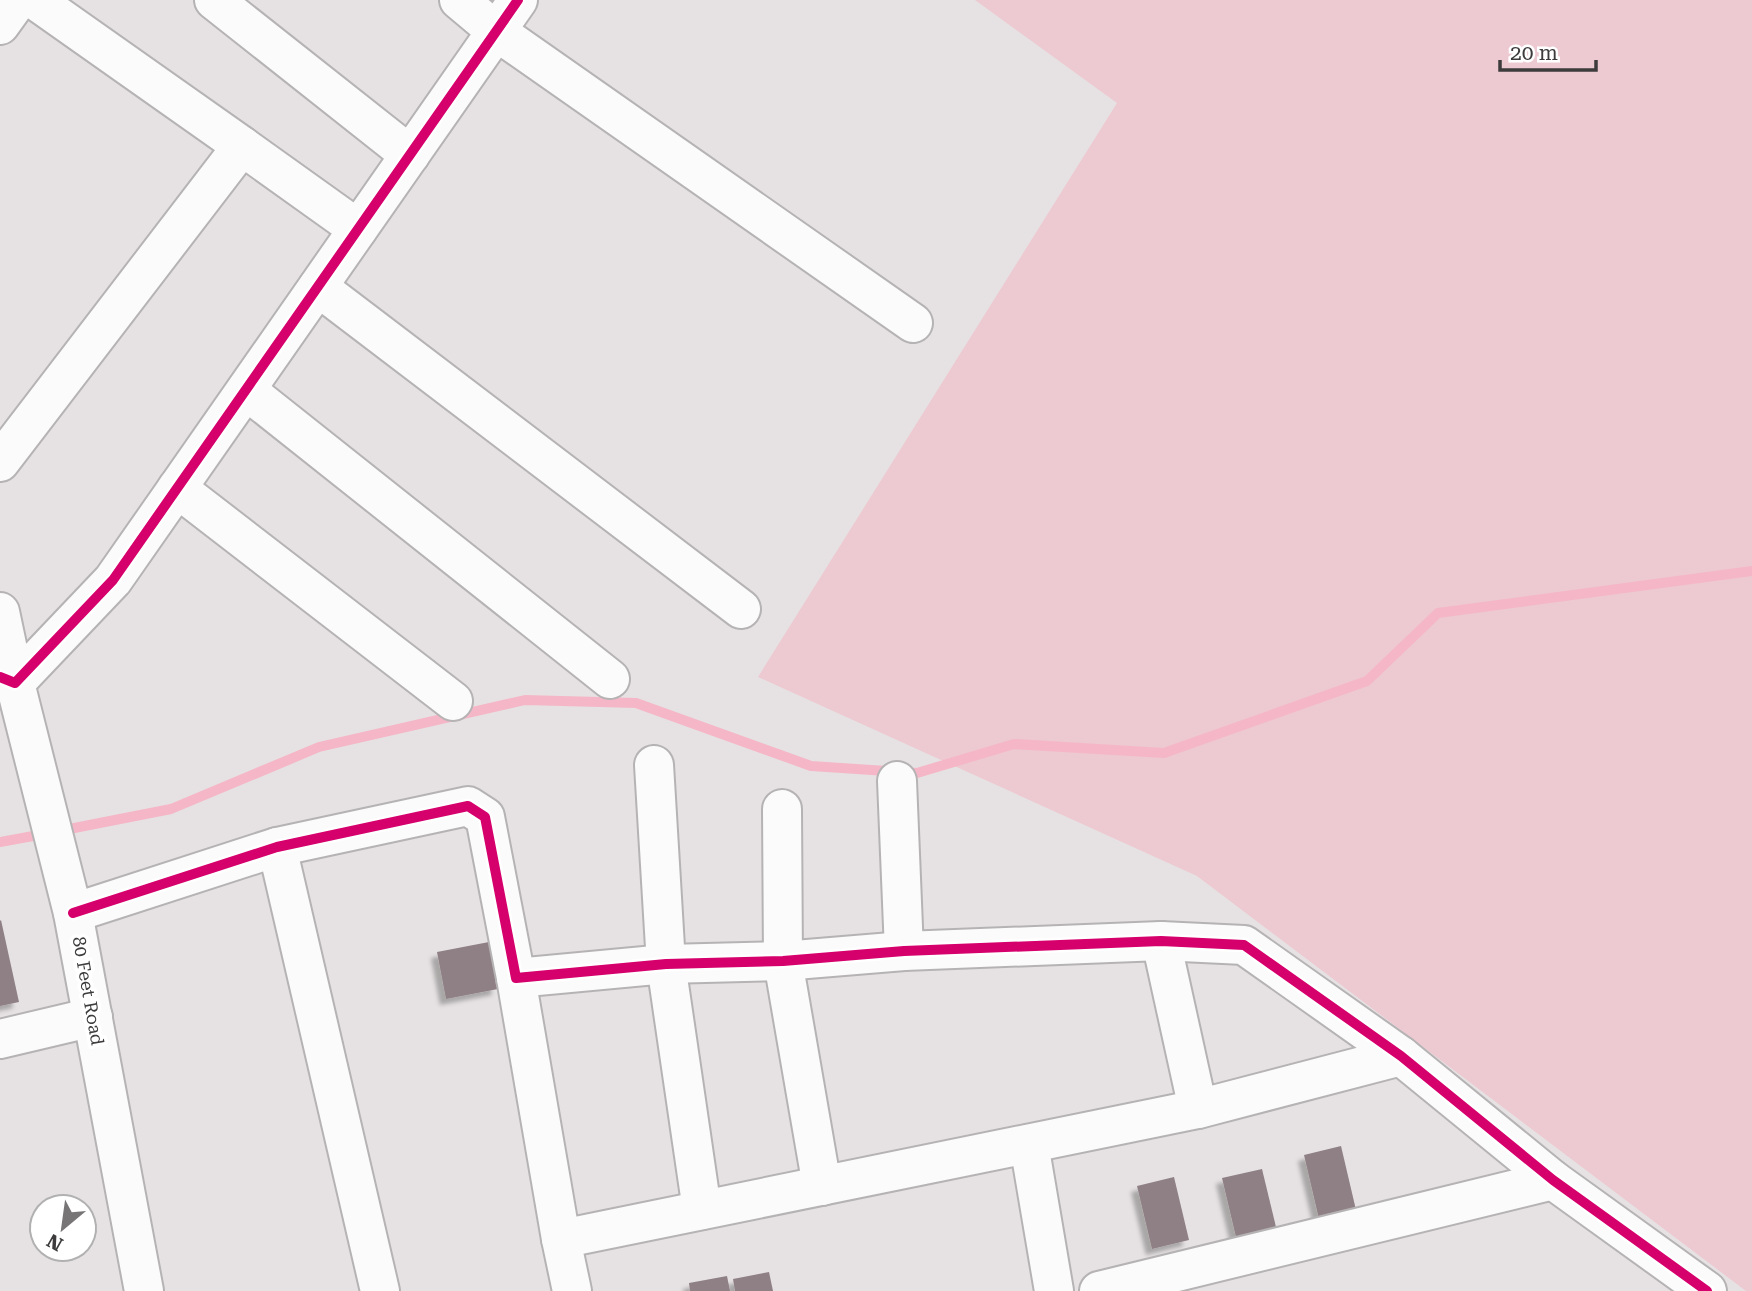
<svg xmlns="http://www.w3.org/2000/svg" width="1752" height="1291" viewBox="0 0 1752 1291" font-family="'Roboto Serif',serif">
<style>
.green{fill:#edc9d1}
.lines{fill:none;stroke-linecap:round;stroke-linejoin:round}
.stream{stroke:#f5b7c7;stroke-width:10}
.building{fill:#8f8085;filter:url(#shadow)}
.minor-casing{stroke:#b6b3b4;stroke-width:42}
.minor{stroke:#fbfbfb;stroke-width:38}
.cycleway-casing{stroke:#fff;stroke-width:15}
.cycleway{stroke:#d6006c;stroke-width:10}
.labels{text-anchor:middle;stroke-width:7;stroke-linejoin:round;paint-order:stroke}
.street-label{font-size:18px;fill:#3d3b3b;stroke:#fff}
</style>
<defs>
<filter id="shadow"><feDropShadow dx="-6" dy="6" stdDeviation="2" flood-color="#0004"/></filter>
</defs>
<rect width="100%" height="100%" fill="#e6e2e3"/>
<!-- green -->
<polygon class="green" points="975,0 1752,0 1752,1291 1746,1291 1197,876 758,677 1117,103"/>
<g class="lines">
<!-- stream -->
<g class="stream">
<polyline points="59,831 171,809 319,747 525,700 636,703 811,766 917,773 1014,744 1164,753 1367,681 1438,613 1752,571"/>
<polyline points="0,842 44,834"/>
</g>
</g>
<!-- building -->
<g class="building">
<polygon points="1,920 19,1002 0,1006 0,921"/>
<polygon points="489,942 498,989 446,999 437,952"/>
<polygon points="1341,1146 1356,1210 1319,1219 1304,1155"/>
<polygon points="1262,1169 1276,1227 1236,1237 1222,1178"/>
<polygon points="1174,1177 1189,1240 1152,1249 1137,1186"/>
<polygon points="769,1272 773,1291 735,1291 733,1279"/>
<polygon points="727,1276 730,1291 690,1291 689,1283"/>
</g>
<g class="lines">
<defs>
<g id="minor">
<polyline points="35,0 242,146"/>
<polyline points="214,0 410,155"/>
<polyline points="459,0 496,31 913,323"/>
<polyline points="0,25 18,0"/>
<polyline points="318,287 741,609"/>
<polyline points="246,390 610,679"/>
<polyline points="0,462 242,146 358,229"/>
<polyline points="177,488 453,701"/>
<polyline points="0,612 15,683 73,913 144,1291"/>
<polyline points="0,677 15,683 113,580 518,0"/>
<polyline points="654,765 666,964 702,1210"/>
<polyline points="897,781 904,951"/>
<polyline points="782,809 783,961 822,1186"/>
<polyline points="277,847 380,1291"/>
<polyline points="73,913 277,847 468,806 485,817 516,978 666,964 783,961 904,951 1161,941 1244,945 1401,1056 1553,1180 1707,1291"/>
<polyline points="1161,941 1198,1109"/>
<polyline points="516,978 561,1239 572,1291"/>
<polyline points="0,1039 93,1017"/>
<polyline points="1029,1144 1054,1291"/>
<polyline points="561,1239 1198,1109 1401,1056"/>
<polyline points="1099,1291 1553,1180"/>
</g>
</defs>
<!-- minor casing -->
<use href="#minor" class="minor-casing"/>
<!-- minor -->
<use href="#minor" class="minor"/>
<defs>
<g id="cycleway">
<polyline points="0,677 15,683 113,580 518,0"/>
<polyline points="73,913 277,847 468,806 485,817 516,978 666,964 783,961 904,951 1161,941 1244,945 1401,1056 1553,1180 1707,1291"/>
</g>
</defs>
<!-- cycleway casing -->
<use href="#cycleway" class="cycleway-casing"/>
<!-- cycleway -->
<use href="#cycleway" class="cycleway"/>
</g>
<g class="labels">
<!-- street labels -->
<g class="street-label">
<text transform="translate(88 991) rotate(80)" y="6">80 Feet Road</text>
</g>
</g>
<!-- north arrow -->
<g transform="translate(63 1228) rotate(209)"><circle r="33" fill="#ffffff" stroke="#b1b1b1" stroke-width="2"/>
<path d="M0-5L12 26L0 18L-12 26Z" fill="#787576"/>
<text y="-10" font-size="19" font-weight="bold" text-anchor="middle" fill="#3d3b3b">N</text>
</g>
<!-- scale -->
<path d="M1500 60v10h96v-10" fill="none" stroke="#3d3b3b" stroke-width="3.5"/>
<text x="1510" y="60" font-size="21" fill="#3d3b3b" stroke="#ffffff" stroke-width="5" paint-order="stroke">20 m</text>
</svg>
